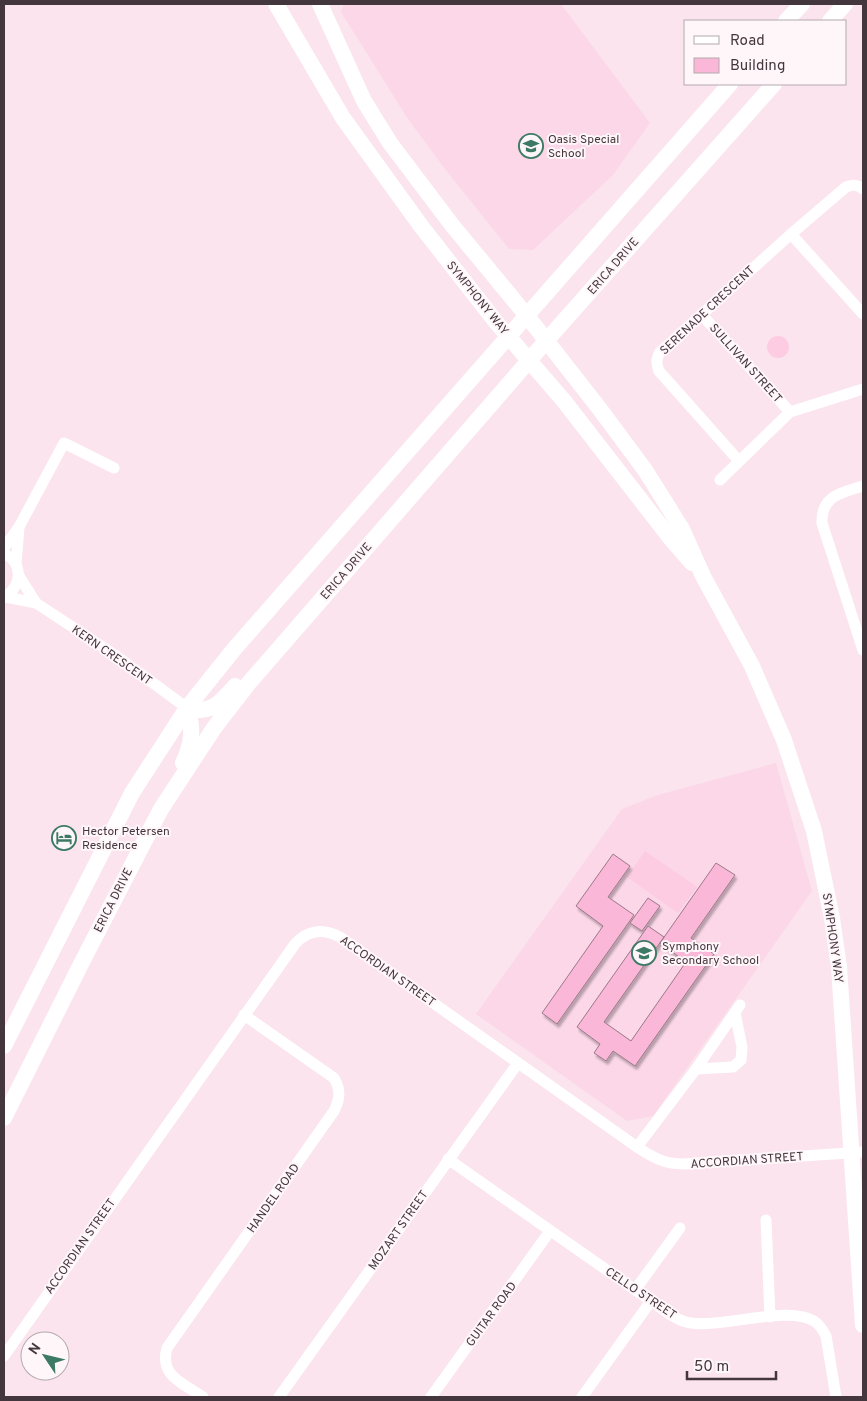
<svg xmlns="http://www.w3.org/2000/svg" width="867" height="1401" viewBox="0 0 867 1401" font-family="Overpass,sans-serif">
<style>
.built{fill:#fbd7e8}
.green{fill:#fdcce2}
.building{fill:#fab7d7;stroke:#9a7989;filter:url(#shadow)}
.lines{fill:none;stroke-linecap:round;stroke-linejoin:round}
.street{stroke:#fff;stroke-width:11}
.secondary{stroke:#fff;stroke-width:16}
.labels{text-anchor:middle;stroke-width:4;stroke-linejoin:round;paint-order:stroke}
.poi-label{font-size:12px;fill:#44363d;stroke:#fef6f9;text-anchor:start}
.street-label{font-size:12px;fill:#44363d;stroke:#fef6f9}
</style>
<defs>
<filter id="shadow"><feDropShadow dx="2" dy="3.5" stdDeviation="1" flood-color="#0004"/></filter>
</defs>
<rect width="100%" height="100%" fill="#fbe4ee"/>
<!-- built -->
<g class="built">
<polygon points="344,4 561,4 650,123 613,175 533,250 509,249 445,169 408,119 341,12"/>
<polygon points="776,763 812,891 653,1116 627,1121 476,1014 622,809 658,795"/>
</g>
<!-- green -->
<g class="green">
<circle cx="778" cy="347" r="11"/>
<polygon points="645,851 697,887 678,913 627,877"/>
</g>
<!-- building -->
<g class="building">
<polygon points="613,854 630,866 608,897 634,915 557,1024 542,1013 603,926 576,906"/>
<polygon points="716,863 735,875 691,938 714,954 635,1066 613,1051 606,1061 594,1053 600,1044 577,1027 648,926 664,937 604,1022 631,1041 686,962 660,943"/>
<polygon points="648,898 660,906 642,931 630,923"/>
</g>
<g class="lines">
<!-- street -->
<g class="street">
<polyline points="791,234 863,314"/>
<polyline points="702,315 790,412"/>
<path d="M739,461l-80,-90c-3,-8 -3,-12 1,-19l131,-118 55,-47c7,-2 11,-3 17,2"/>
<polyline points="720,480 790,412 863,389"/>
<path d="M863,486c-21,7 -42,9 -41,37l41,127"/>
<polyline points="4,548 19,527 64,443 114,468"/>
<path d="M4,554c20,8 18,34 0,43"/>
<polyline points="16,564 19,527"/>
<polyline points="19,576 36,603 115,655 187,708"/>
<polyline points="6,597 36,603"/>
<polyline points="696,1069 733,1067 741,1060 742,1047 735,1013"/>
<polyline points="637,1147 696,1069 740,1005"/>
<path d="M448,1159l203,142c12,8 25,20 40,22 32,5 97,-18 123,-2 6,4 9,9 12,15l10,61"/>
<polyline points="766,1220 770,1317"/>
<polyline points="635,1290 680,1228"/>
<path d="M4,1356l291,-412c12,-14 28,-16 45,-7l297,210c15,10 27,17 46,17l180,-12"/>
<path d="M203,1397c-20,-14 -44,-21 -36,-49l167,-237c6,-12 7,-21 0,-33l-90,-63"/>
<polyline points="279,1397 518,1063"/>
<polyline points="431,1397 550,1231"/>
<polyline points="582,1397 651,1301"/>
</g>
<!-- secondary -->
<g class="secondary">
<polyline points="276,4 343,118 421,226 496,322 564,401 671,539 692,563"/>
<polyline points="320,4 364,101 390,143 452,225 527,316 599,408 645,470 682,529 703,576 752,666 784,740 814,831 832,918 839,967 863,1325"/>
<polyline points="786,21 802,4"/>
<polyline points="830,21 845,4"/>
<path d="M187,708c24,7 33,-5 48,-22"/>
<path d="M183,763c9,-19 11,-35 4,-55"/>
<polyline points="4,1046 132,793 187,708 235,648 730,84"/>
<polyline points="4,1118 81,964 161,809 214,728 248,684 546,341 774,84"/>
</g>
</g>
<!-- icons -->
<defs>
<symbol id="school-ring" viewBox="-11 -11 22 22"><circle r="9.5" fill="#fef6f9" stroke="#3d7a65" stroke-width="1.5"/><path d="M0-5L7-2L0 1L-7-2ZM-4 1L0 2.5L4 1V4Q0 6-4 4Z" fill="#3d7a65"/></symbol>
<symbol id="hotel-ring" viewBox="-11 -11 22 22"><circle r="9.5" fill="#fef6f9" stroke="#3d7a65" stroke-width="1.5"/><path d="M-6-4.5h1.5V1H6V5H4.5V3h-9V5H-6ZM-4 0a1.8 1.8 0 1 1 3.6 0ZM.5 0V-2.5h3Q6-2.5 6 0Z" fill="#3d7a65"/></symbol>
</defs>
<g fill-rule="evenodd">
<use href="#school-ring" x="517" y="132" width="28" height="28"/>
<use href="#hotel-ring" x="50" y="824" width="28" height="28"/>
<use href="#school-ring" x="630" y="939" width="28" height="28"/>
</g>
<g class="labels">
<!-- poi labels -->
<g class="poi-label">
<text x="548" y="143">Oasis Special<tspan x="548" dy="14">School</tspan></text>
<text x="82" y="835">Hector Petersen<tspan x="82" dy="14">Residence</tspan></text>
<text x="662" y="950">Symphony<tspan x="662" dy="14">Secondary School</tspan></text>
</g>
<!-- street labels -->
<g class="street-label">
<text transform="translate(613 266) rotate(-49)" y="4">ERICA DRIVE</text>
<text transform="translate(478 298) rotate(51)" y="4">SYMPHONY WAY</text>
<text transform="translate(707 310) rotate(-43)" y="4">SERENADE CRESCENT</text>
<text transform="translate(746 363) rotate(48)" y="4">SULLIVAN STREET</text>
<text transform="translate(346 571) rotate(-49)" y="4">ERICA DRIVE</text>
<text transform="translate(112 655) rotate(35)" y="4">KERN CRESCENT</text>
<text transform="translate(113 900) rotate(-63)" y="4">ERICA DRIVE</text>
<text transform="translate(833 938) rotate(82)" y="4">SYMPHONY WAY</text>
<text transform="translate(388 971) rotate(35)" y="4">ACCORDIAN STREET</text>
<text transform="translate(747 1160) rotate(-4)" y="4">ACCORDIAN STREET</text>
<text transform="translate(273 1198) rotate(-55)" y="4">HANDEL ROAD</text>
<text transform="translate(398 1230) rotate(-55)" y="4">MOZART STREET</text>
<text transform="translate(80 1246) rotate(-55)" y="4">ACCORDIAN STREET</text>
<text transform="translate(641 1293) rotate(34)" y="4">CELLO STREET</text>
<text transform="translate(491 1314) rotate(-54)" y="4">GUITAR ROAD</text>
</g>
</g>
<!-- border -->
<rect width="867" height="1401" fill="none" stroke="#44363d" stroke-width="10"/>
<!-- legend -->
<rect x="684" y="20" width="162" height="65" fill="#fef6f9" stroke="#b4a9ae"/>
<rect x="694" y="36" width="25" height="8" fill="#ffffff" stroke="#b4a9ae"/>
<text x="730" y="45" font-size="15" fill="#44363d">Road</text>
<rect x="694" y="58" width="25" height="15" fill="#fab7d7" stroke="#b4a9ae"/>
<text x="730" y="70" font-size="15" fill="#44363d">Building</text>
<!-- north arrow -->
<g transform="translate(45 1356) rotate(305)"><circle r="24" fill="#fef6f9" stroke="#b4a9ae"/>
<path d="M0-4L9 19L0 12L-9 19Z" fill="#3d7a65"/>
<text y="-8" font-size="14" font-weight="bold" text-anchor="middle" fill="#44363d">N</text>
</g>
<!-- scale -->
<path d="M687 1371v8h89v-8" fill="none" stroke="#44363d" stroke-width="2.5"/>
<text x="694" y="1371" font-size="15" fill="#44363d" stroke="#fef6f9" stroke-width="4" paint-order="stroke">50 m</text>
</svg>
